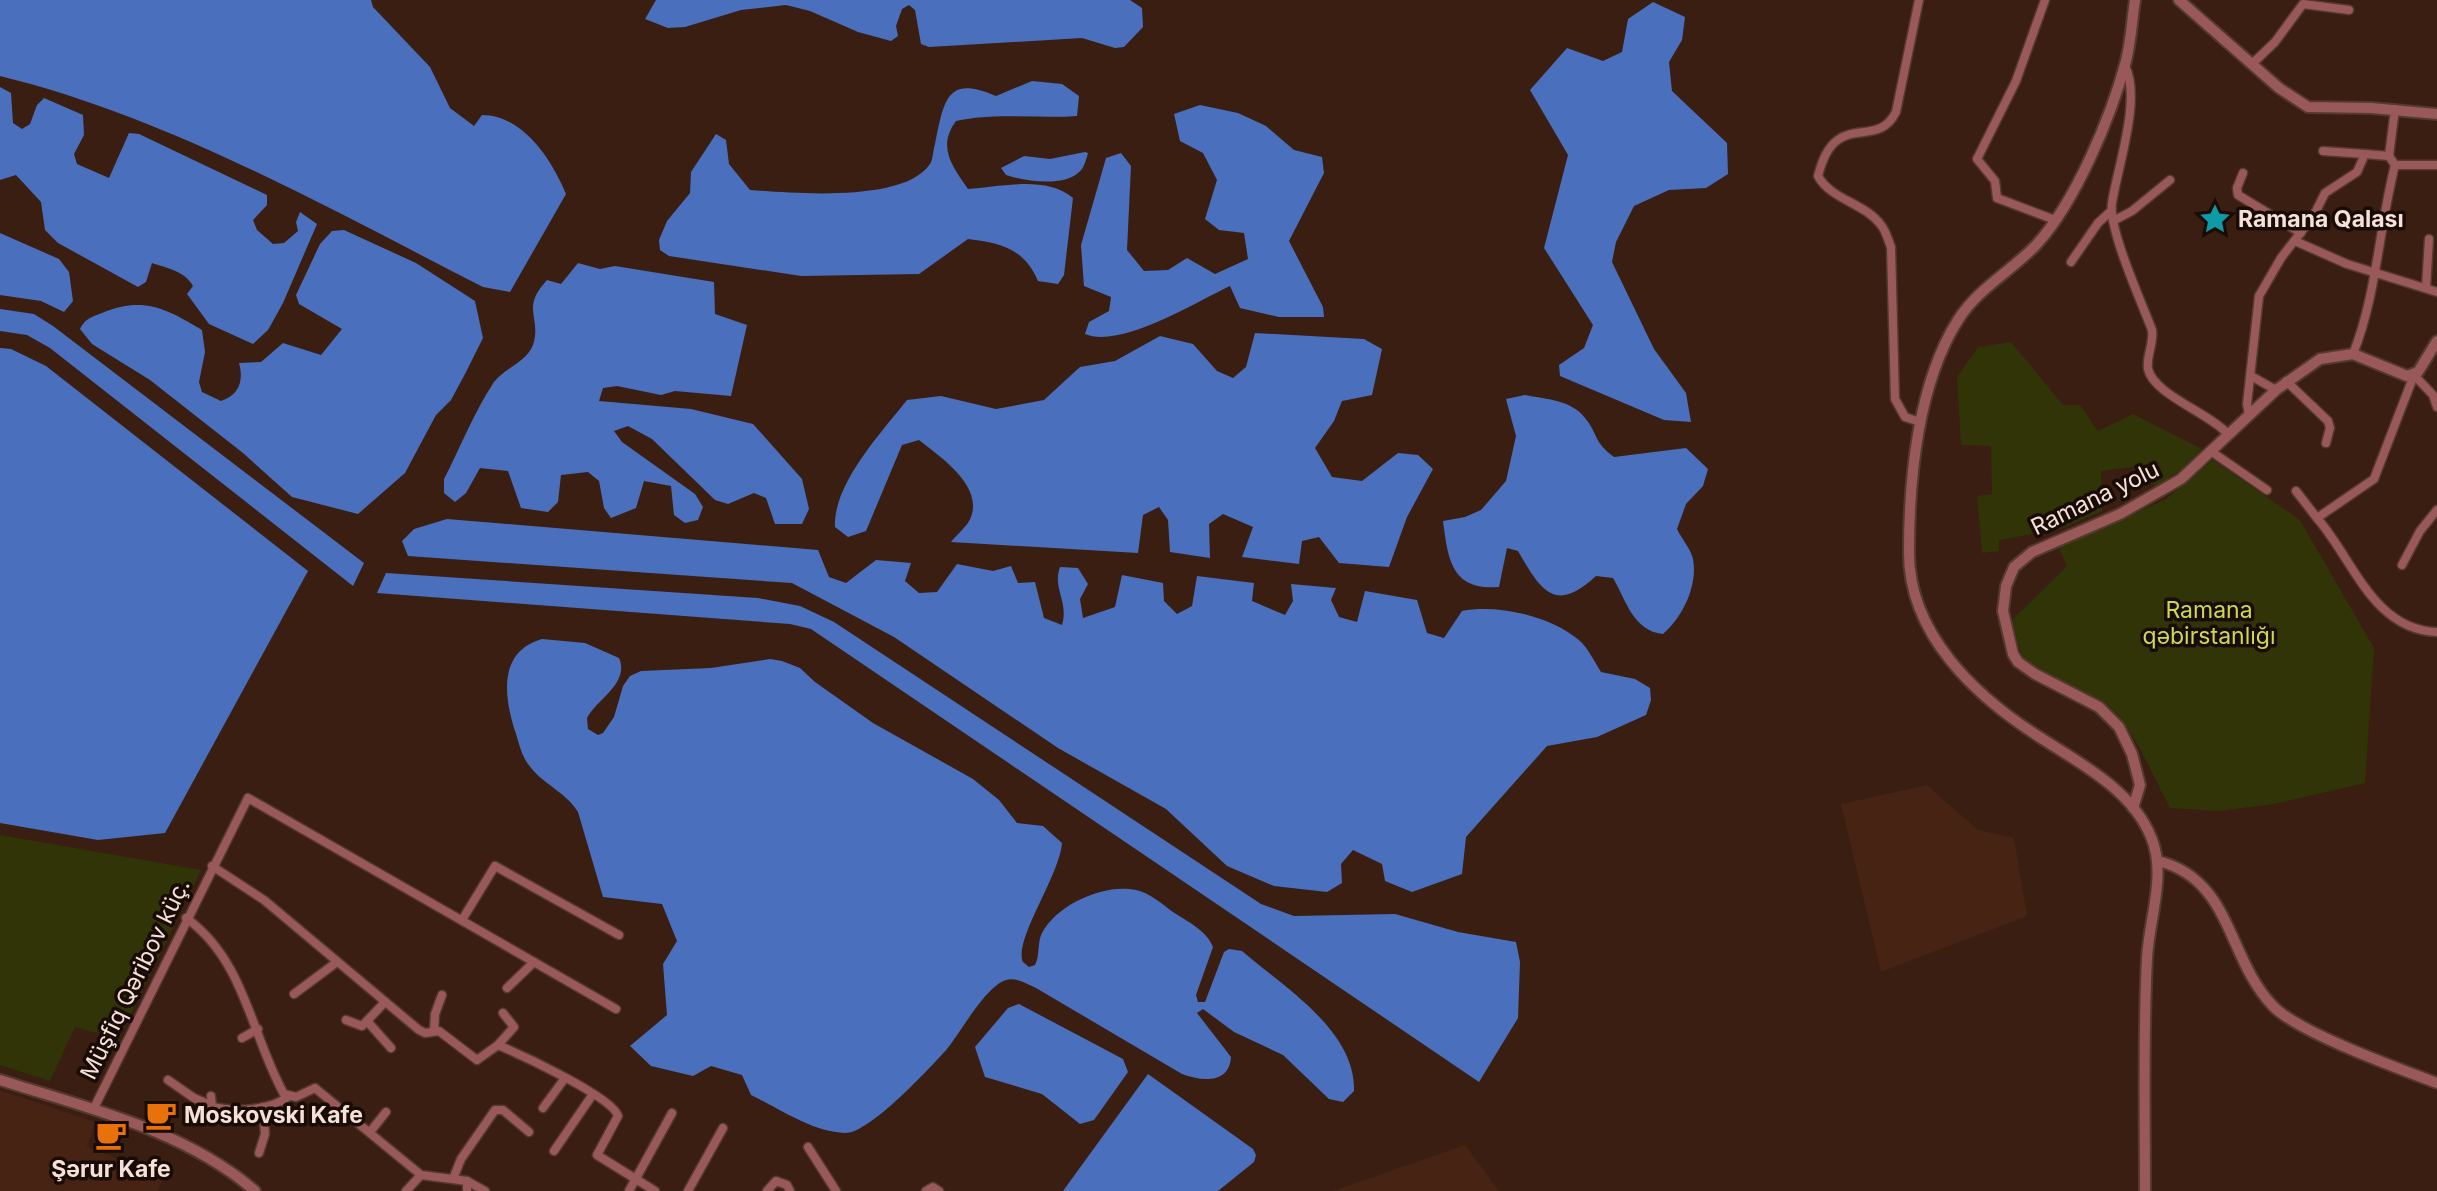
<svg xmlns="http://www.w3.org/2000/svg" width="2437" height="1191" viewBox="0 0 2437 1191" font-family="Inter,sans-serif">
<style>
.built{fill:#462313}
.green{fill:#313406}
.water{fill:#4a6fbc}
.lines{fill:none;stroke-linecap:round;stroke-linejoin:round}
.minor-casing{stroke:#54392e;stroke-width:11}
.tertiary-casing{stroke:#54392e;stroke-width:14}
.minor{stroke:#995958;stroke-width:8}
.tertiary{stroke:#995958;stroke-width:10}
.labels{text-anchor:middle;stroke-width:7;stroke-linejoin:round;paint-order:stroke}
.poi-label{font-size:23px;font-weight:bold;fill:#f5e1d9;stroke:#190c07;text-anchor:start}
.street-label{font-size:23px;fill:#f5e1d9;stroke:#190c07}
.park-label{font-size:23px;fill:#ccd951;stroke:#190c07}
</style>
<rect width="100%" height="100%" fill="#3a1e12"/>
<!-- built -->
<g class="built">
<polygon points="1927,785 1978,830 2014,838 2027,916 1881,972 1841,804"/>
<polygon points="0,1090 95,1122 87,1147 164,1177 158,1191 0,1191"/>
<polygon points="1465,1145 1499,1191 1333,1191"/>
</g>
<!-- green -->
<g class="green">
<polygon points="2011,342 2063,405 2080,405 2098,431 2133,414 2202,449 2182,469 2155,487 2141,466 2101,471 2102,511 2060,529 1999,540 1999,551 1982,553 1977,496 1992,494 1991,446 1961,445 1957,377 1978,347"/>
<path d="M2213,460l87,60 74,128 -9,135 -91,21 -56,7 -48,-3c-16,-29 -29,-66 -52,-90 -26,-28 -66,-38 -96,-61l-10,-37 55,-54 -8,-18 107,-49z"/>
<polygon points="0,835 201,870 119,1039 75,1027 50,1081 0,1065"/>
</g>
<!-- water -->
<g class="water">
<path d="M0,0h371l2,7 57,60 20,41 24,18 8,-11c41,0 70,45 84,79l-56,98 -27,-5c-153,-78 -315,-170 -483,-211z"/>
<polygon points="656,0 1130,0 1142,8 1143,27 1124,47 1115,48 1082,38 929,47 921,44 915,10 909,5 902,9 896,26 898,36 891,41 858,32 810,11 786,5 741,10 685,27 668,28 645,19"/>
<polygon points="1653,2 1685,17 1682,40 1669,62 1672,91 1727,143 1728,174 1706,188 1669,190 1634,206 1616,242 1612,262 1654,349 1686,393 1691,422 1664,420 1560,376 1559,365 1584,348 1593,325 1544,248 1568,155 1530,90 1567,48 1603,61 1622,52 1628,19"/>
<path d="M1032,81l30,3 17,12 -2,20c-40,3 -81,-4 -121,5 -19,26 -4,45 12,68 33,-2 78,-14 105,9l-9,77 -6,9 -20,-3c-14,-33 -38,-38 -70,-42l-49,35 -118,2 -132,-20 -9,-6 -1,-10 8,-19 23,-28 1,-21 25,-38 10,6 3,24 21,26c43,3 154,13 180,-26 3,-4 3,-14 5,-20 9,-43 11,-70 61,-48z"/>
<path d="M0,87l11,6 2,30 9,6 8,-5 7,-19 7,-7 39,17 1,20 -10,19 3,10 32,14 20,-45 10,1 128,61v10l-14,15 4,10 16,14 11,-1 14,-12 -2,-9 4,-10 17,12 -34,79 -15,27 -15,14 -44,-20 -22,-30 6,-8c-8,-15 -27,-18 -41,-23l-6,19 -8,5 -80,-44 -13,-13 -4,-28 -25,-27 -16,5z"/>
<path d="M1200,105l38,8 28,13 28,24 28,7 2,16 -35,68 34,66 1,10h-45l-39,-9 -10,-22c-34,16 -110,63 -145,48l4,-12 20,-11 2,-14 -27,-11 -3,-41 25,-87 15,-5 10,13 -4,84 17,21 24,-1 19,-12 28,16 33,-15 -4,-26 -25,-3 -14,-11 12,-39 -14,-27 -23,-12 -6,-27z"/>
<path d="M1085,152l3,1c-2,7 -4,16 -10,20 -16,14 -54,8 -72,2l-5,-7 23,-12 26,3z"/>
<path d="M344,230l72,33 59,38 8,37 -18,36 -14,26 -15,15 -31,58 -47,41 -66,-17 -49,-44 -93,-73 -58,-36 -12,-15c5,-10 11,-12 22,-16 40,-17 64,-5 100,17l3,22 -6,30 3,10 19,9c18,-6 23,-20 18,-38l22,-1 22,-19 38,12 21,-26 -43,-25 -3,-9 24,-51 12,-13z"/>
<polygon points="0,233 59,259 69,272 73,301 64,312 41,301 0,295"/>
<path d="M578,263l22,6 15,-3 99,16 1,32 32,11 -16,71 -56,-5 -14,4 -44,-9 -14,2 -4,13 92,8 62,15 49,55 7,30 -7,15h-27l-9,-26 -12,-5 -26,11 -13,-4 -63,-61 -24,-13 -14,5 8,11 73,52 8,13 -5,13 -13,3 -11,-8 -3,-29 -27,-5 -8,27 -25,10 -7,-10 -5,-27 -11,-9 -27,3 -3,27 -10,10 -27,-4 -13,-37 -28,-3 -14,25 -11,9 -11,-9v-14c16,-31 30,-67 50,-97 10,-14 32,-19 39,-37 9,-28 -13,-36 14,-65l14,4z"/>
<polygon points="0,309 34,314 53,326 364,563 353,586 50,348 27,335 0,331"/>
<path d="M1255,333l109,6 18,10 -10,46 -30,6 -8,20 -19,27 17,29 30,4 36,-28 20,2 15,14 -26,48 -18,50 -50,-4 -20,-26 -17,4 -3,23 -57,-7 11,-30 -30,-13 -14,10 1,34 -40,-6 -2,-32 -9,-13 -16,8 -5,38 -187,-11c5,-7 17,-16 20,-25 12,-32 -32,-61 -52,-77l-17,5 -36,86 -18,6 -13,-10c-2,-43 46,-94 72,-127l34,-4 55,13 48,-9 36,-33 35,-6 45,-25 33,8 24,27 16,7 13,-11z"/>
<polygon points="0,348 11,349 46,366 308,571 165,833 98,840 0,823"/>
<path d="M1525,395c20,4 47,5 60,23 14,17 7,22 29,39l72,-9 22,21 -5,17 -17,18 -9,25c4,9 14,20 16,30 5,26 -10,58 -30,75 -30,-3 -37,-34 -50,-56l-17,-2c-41,38 -55,15 -78,-25l-11,-3 -8,39c-48,4 -51,-28 -56,-66l22,-4 16,-7 25,-29 10,-45 -10,-37z"/>
<path d="M447,519l371,31 11,27 17,6 30,-23 35,3 -6,18 14,12 18,-1 20,-28 36,7 18,-5 7,17 17,-1 9,36 18,7c7,-24 -10,-36 -2,-58l18,1 10,16 -8,15 3,19 32,-11 7,-32 41,8 1,18 13,13 15,-8 5,-30 57,7 -2,18 33,14 8,-14 -2,-17 45,4 -5,12 8,17 18,5 8,-31 52,9 10,33 17,5 18,-27c36,-7 89,5 118,30 8,7 15,22 21,31l34,7 15,9 1,12 -5,15 -49,22 -50,9 -81,91 -4,37 -50,18 -27,-11 -3,-17 -29,-14 -12,14 1,19 -15,9 -53,-6 -47,-20 -61,-57 -108,-61 -164,-111 -102,-54 -384,-27 -6,-15 12,-12z"/>
<polygon points="386,573 758,598 800,606 834,622 1261,904 1294,916 1395,914 1458,932 1516,942 1520,962 1518,1018 1479,1082 811,629 790,624 377,593"/>
<path d="M542,639l43,4 34,15c11,25 -22,41 -32,60l1,11 10,6 5,-2 11,-16 9,-31 7,-10 11,-5 70,-3 59,-9 12,2 18,7 15,14 58,41 100,56 26,21 18,23 26,3 19,17c-2,32 -49,98 -39,119l6,5 6,-2c5,-10 2,-22 7,-32 15,-29 63,-50 94,-43 14,3 26,14 37,22 14,9 34,19 40,35l-17,48 2,7h7l19,-50 5,-3 13,2c40,35 114,79 112,140l-11,11 -14,-3 -46,-44 -49,-23 -31,-23 -6,4 34,44c-2,28 -30,24 -49,17l-146,-86c-9,-4 -20,-11 -30,-8 -21,7 -45,52 -59,69 -17,19 -78,85 -102,84 -33,-1 -65,-24 -94,-38l-9,-20 -31,-9 -18,10 -42,-10 -21,-20 37,-31 -4,-51 14,-23 -15,-37 -59,-7 -25,-85c-12,-20 -36,-28 -50,-48 -6,-8 -9,-20 -12,-30 -12,-36 -19,-82 26,-95z"/>
<polygon points="1019,1004 1123,1059 1128,1072 1094,1120 1080,1124 1042,1094 985,1077 975,1047 1008,1008"/>
<polygon points="1148,1074 1253,1149 1256,1155 1254,1162 1218,1191 1063,1191"/>
</g>
<g class="lines">
<defs>
<g id="minor">
<path d="M1919,0l-23,112c-20,40 -61,-5 -78,64 13,24 47,27 63,49 5,6 7,15 10,22l4,152 10,18 15,5"/>
<polyline points="2045,0 2016,81 1977,159 1995,181 1997,198 2055,220"/>
<polyline points="2252,64 2275,42 2303,4 2349,10"/>
<path d="M2125,66c17,32 -8,103 -13,137 -4,26 30,100 40,127 2,14 -6,26 -4,39 6,26 62,44 81,66"/>
<polyline points="2323,151 2365,154"/>
<polyline points="2395,165 2437,165"/>
<polyline points="2243,173 2237,188 2238,195 2301,233"/>
<polyline points="2113,221 2132,211 2170,180"/>
<polyline points="2295,241 2347,264 2437,292"/>
<polyline points="2071,262 2098,223 2111,211"/>
<polyline points="2426,288 2429,239"/>
<path d="M2353,354c24,-60 26,-127 42,-189l-6,-9"/>
<polyline points="2414,375 2433,395 2437,407"/>
<polyline points="2251,376 2276,390"/>
<polyline points="2286,381 2328,421 2330,428 2326,443"/>
<polyline points="2249,415 2247,404 2259,296 2281,258 2314,215 2325,193 2357,172 2365,154 2389,156 2395,109"/>
<polyline points="2212,452 2267,490"/>
<polyline points="2296,491 2317,518 2374,479 2414,375"/>
<path d="M2317,518c36,41 56,112 120,114"/>
<polyline points="2402,565 2420,531 2437,510"/>
<path d="M212,866l52,34 155,130 6,3 14,-2 38,29 21,-15c21,9 115,52 120,71l-21,39 58,36"/>
<path d="M186,918c59,42 65,117 98,176l12,3 19,-9 106,87 46,6v10"/>
<polyline points="462,920 495,866 619,935"/>
<polyline points="507,988 534,962"/>
<polyline points="294,994 337,962"/>
<polyline points="346,1020 362,1026 385,1002"/>
<polyline points="367,1021 391,1048"/>
<polyline points="434,1030 435,1014 442,995"/>
<polyline points="242,1038 258,1029"/>
<polyline points="498,1045 514,1027 503,1013"/>
<polyline points="168,1080 194,1098 210,1105"/>
<path d="M211,1096l1,11c24,5 56,4 76,-10"/>
<polyline points="543,1108 565,1078"/>
<polyline points="93,1110 248,798 616,1009"/>
<polyline points="370,1132 386,1112"/>
<polyline points="808,1147 836,1191"/>
<polyline points="554,1151 593,1094"/>
<polyline points="259,1153 265,1134 263,1107"/>
<polyline points="453,1179 461,1159 495,1110 503,1110 529,1132"/>
<polyline points="467,1181 485,1191"/>
<polyline points="406,1191 421,1175"/>
<polyline points="629,1191 672,1113"/>
<polyline points="688,1191 723,1128"/>
<polyline points="767,1191 776,1181 787,1185 790,1191"/>
<polyline points="926,1191 933,1187 939,1191"/>
</g>
<g id="tertiary">
<path d="M2135,0c-3,20 -4,41 -9,61 -15,56 -50,140 -89,183 -25,27 -59,44 -79,76 -40,63 -49,158 -49,231 -1,83 67,146 132,187 40,26 91,52 110,99 16,37 -2,82 -4,121 -4,77 -2,156 -2,233"/>
<polyline points="2179,0 2279,88 2308,107 2371,108 2437,114"/>
<polyline points="2133,808 2140,785 2132,754 2119,727 2099,707 2035,674 2018,662 2013,654 2003,611 2006,586 2014,567 2032,552 2120,514 2181,479 2276,390 2320,359 2353,354 2407,376 2418,372 2437,341"/>
<path d="M2158,861c74,18 69,98 115,145 24,26 127,63 164,77"/>
<path d="M0,1080c87,28 185,50 255,111"/>
</g>
</defs>
<!-- minor casing -->
<use href="#minor" class="minor-casing"/>
<!-- tertiary casing -->
<use href="#tertiary" class="tertiary-casing"/>
<!-- minor -->
<use href="#minor" class="minor"/>
<!-- tertiary -->
<use href="#tertiary" class="tertiary"/>
</g>
<!-- icons -->
<defs>
<symbol id="sight-bare" viewBox="-9 -9 18 18"><path d="M0-6L1.8-2.2L6-1.7L2.9 1.2L3.7 5.4L0 3.3L-3.7 5.4L-2.9 1.2L-6-1.7L-1.8-2.2Z" fill="#0f9aa8" stroke="#190c07" stroke-width="2.5" paint-order="stroke"/></symbol>
<symbol id="cafe-bare" viewBox="-9 -9 18 18"><path d="M-5.5-4.5H6V0H3Q3 3.5 0 3.5H-2.5Q-5.5 3.5-5.5 0ZM3-3.2v2h1.7v-2ZM-6 4.5H4V6H-6Z" fill="#e8710a" stroke="#190c07" stroke-width="2.5" paint-order="stroke"/></symbol>
</defs>
<g fill-rule="evenodd">
<use href="#sight-bare" x="2193" y="197" width="44" height="44"/>
<use href="#cafe-bare" x="139" y="1093" width="44" height="44"/>
<use href="#cafe-bare" x="89" y="1113" width="44" height="44"/>
</g>
<g class="labels">
<!-- poi labels -->
<g class="poi-label">
<text x="2238" y="227">Ramana Qalası</text>
<text x="184" y="1123">Moskovski Kafe</text>
<text x="111" y="1177" text-anchor="middle">Şərur Kafe</text>
</g>
<!-- street labels -->
<g class="street-label">
<text transform="translate(2095 498) rotate(-26)" y="8">Ramana yolu</text>
<text transform="translate(135 979) rotate(-64)" y="8">Müşfiq Qəribov küç.</text>
</g>
<!-- park labels -->
<g class="park-label">
<text x="2209" y="618">Ramana<tspan x="2209" dy="26">qəbirstanlığı</tspan></text>
</g>
</g>
</svg>
